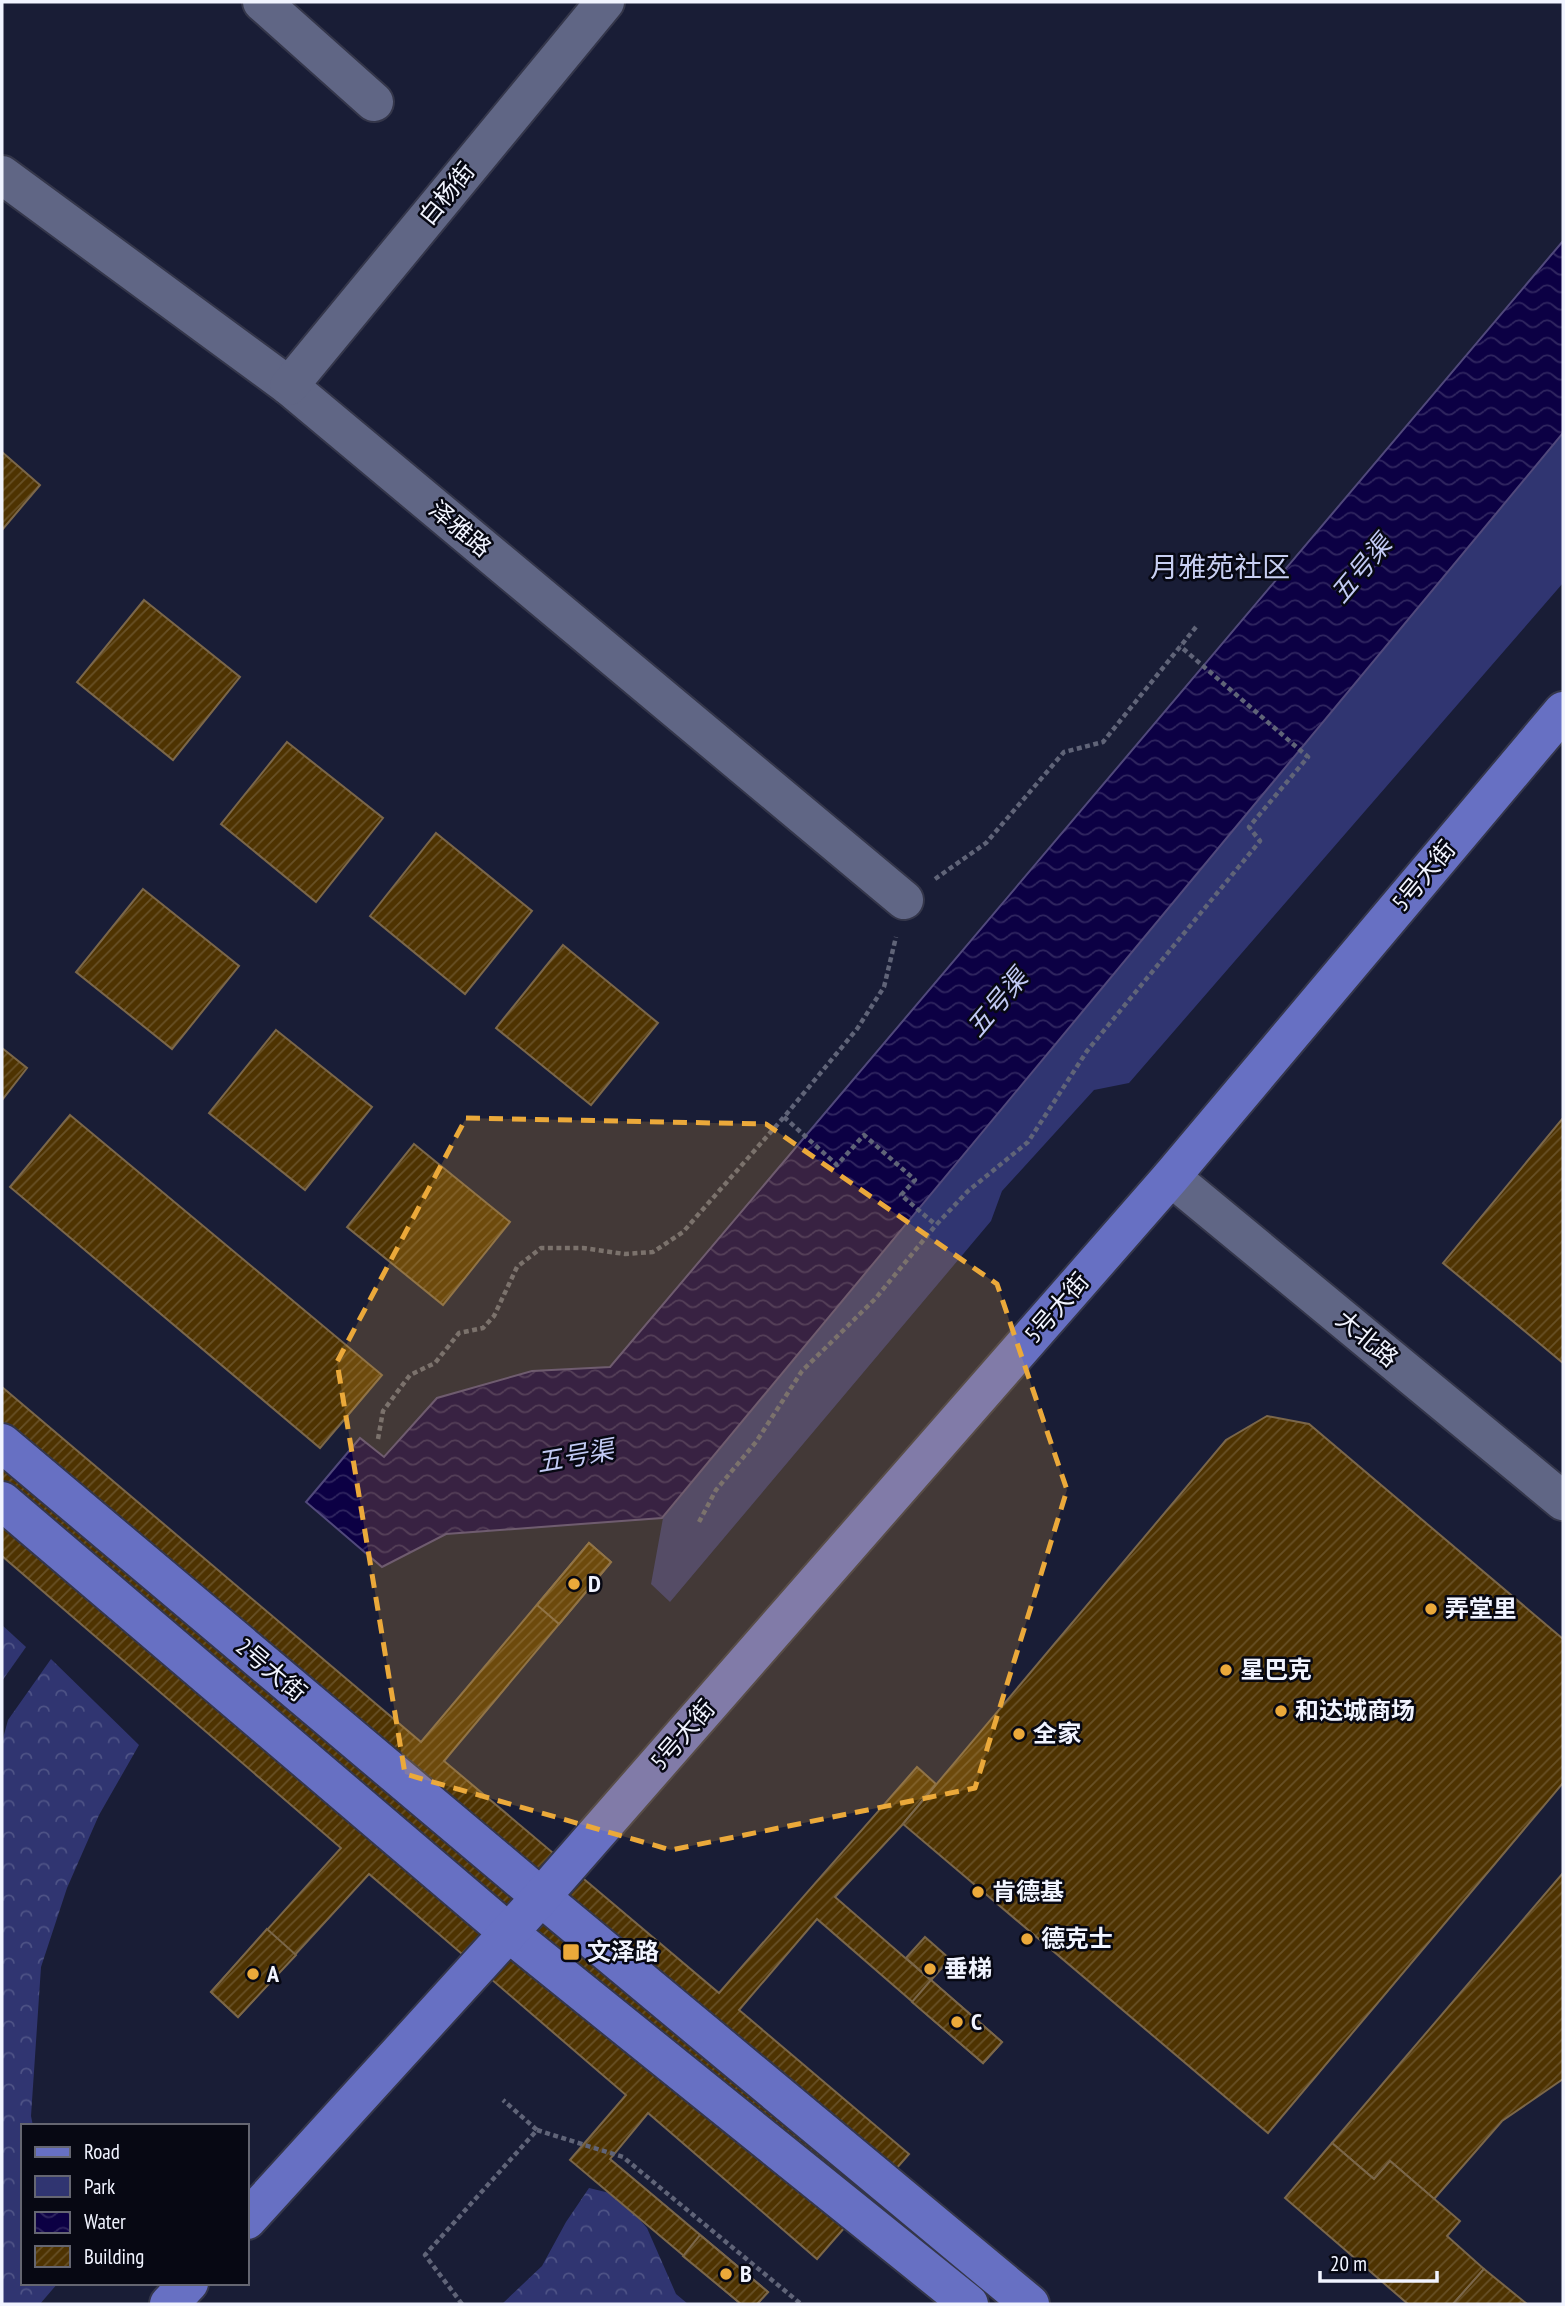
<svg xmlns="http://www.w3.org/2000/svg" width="1565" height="2306" viewBox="0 0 1565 2306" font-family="'PT Sans Narrow','Noto Sans SC',sans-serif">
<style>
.green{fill:#303571}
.forest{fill:url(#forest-crowns)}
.water{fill:url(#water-waves);stroke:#51497c;stroke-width:2}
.building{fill:url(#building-hatch);stroke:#7b674a;stroke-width:2}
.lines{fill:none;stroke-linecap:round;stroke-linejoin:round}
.minor-casing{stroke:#34364a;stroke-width:42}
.major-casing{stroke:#34364a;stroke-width:42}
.path{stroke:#606478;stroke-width:4.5;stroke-dasharray:5 3.5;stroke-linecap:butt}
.minor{stroke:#606685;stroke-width:38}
.major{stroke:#6770c3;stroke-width:38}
.marked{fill:#eba93a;fill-opacity:0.2;stroke:#eba93a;stroke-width:5;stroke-dasharray:14 9;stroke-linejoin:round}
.poi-dot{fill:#eba93a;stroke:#070813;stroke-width:2.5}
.labels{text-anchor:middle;stroke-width:5;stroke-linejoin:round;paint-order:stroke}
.street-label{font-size:24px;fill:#f1f4ff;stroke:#070813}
.poi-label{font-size:24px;font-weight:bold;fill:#f1f4ff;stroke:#070813;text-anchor:start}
.water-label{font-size:26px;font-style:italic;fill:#c2caf4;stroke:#070813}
.quarter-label{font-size:28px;fill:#c8cff2;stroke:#070813}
</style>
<defs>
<pattern id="forest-crowns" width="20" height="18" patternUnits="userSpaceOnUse" patternTransform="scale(1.75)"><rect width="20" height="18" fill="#303571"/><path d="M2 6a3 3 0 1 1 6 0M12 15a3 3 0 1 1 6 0" fill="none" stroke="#4e5386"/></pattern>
<pattern id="water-waves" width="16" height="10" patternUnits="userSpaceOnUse" patternTransform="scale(1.75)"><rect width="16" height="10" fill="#0c0044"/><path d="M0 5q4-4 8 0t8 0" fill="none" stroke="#302660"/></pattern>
<pattern id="building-hatch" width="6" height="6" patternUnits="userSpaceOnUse" patternTransform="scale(1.75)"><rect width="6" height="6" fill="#4e3301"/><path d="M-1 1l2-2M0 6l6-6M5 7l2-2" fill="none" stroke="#685127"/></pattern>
</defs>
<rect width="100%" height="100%" fill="#191d36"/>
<!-- green -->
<polygon class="green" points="1563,433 1563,583 1129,1083 1094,1090 1002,1191 991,1221 670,1602 651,1584 663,1518"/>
<!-- forest -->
<g class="forest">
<polygon points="2,1625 26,1647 2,1681"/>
<polygon points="51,1659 139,1745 99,1815 67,1888 41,1967 31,2116 33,2126 23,2126 23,2283 58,2283 40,2304 2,2304 2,1742 8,1720"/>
<polygon points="589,2188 618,2195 647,2228 676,2294 688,2304 502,2304 542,2266 566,2222"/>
</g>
<!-- water -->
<polygon class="water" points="1563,241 1563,433 662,1518 446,1534 382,1567 306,1502 360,1438 384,1457 437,1398 532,1371 610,1367"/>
<!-- building -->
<g class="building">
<polygon points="2,452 40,485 2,530"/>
<polygon points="144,600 240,677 173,760 77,682"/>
<polygon points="287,742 383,818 316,902 221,824"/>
<polygon points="436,833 532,911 465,994 370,916"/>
<polygon points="143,889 239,966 172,1049 76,972"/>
<polygon points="563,945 658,1023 591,1105 496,1028"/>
<polygon points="276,1030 372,1107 305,1190 209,1113"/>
<polygon points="2,1048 27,1068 2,1100"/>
<polygon points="70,1115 382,1375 320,1448 10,1187"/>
<polygon points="1563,1118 1563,1363 1443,1263"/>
<polygon points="414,1144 510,1222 443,1305 347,1227"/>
<polygon points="2,1387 421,1742 589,1543 611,1562 444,1761 719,1993 917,1767 936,1784 903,1824 835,1897 1002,2042 983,2063 817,1919 739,2010 909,2154 817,2259 648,2113 610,2159 768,2292 757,2304 741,2304 570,2160 626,2095 369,1874 238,2017 211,1992 341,1848 2,1556"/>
<polygon points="1267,1416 1309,1424 1563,1639 1563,1783 1268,2133 903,1824 1226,1440"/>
<polygon points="589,1543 611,1562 559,1624 537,1605"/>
<polygon points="1563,1873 1563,2079 1502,2121 1434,2199 1390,2161 1374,2179 1332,2143"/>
<polygon points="267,1929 296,1955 238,2017 211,1992"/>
<polygon points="925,1937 950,1959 931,1980 906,1958"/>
<polygon points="931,1980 1002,2042 983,2063 912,2002"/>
<polygon points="1332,2143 1374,2179 1390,2161 1460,2221 1447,2236 1484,2269 1453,2304 1408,2304 1285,2198"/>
<polygon points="700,2235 768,2292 757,2304 741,2304 683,2256"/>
<polygon points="1484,2269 1527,2304 1453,2304"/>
</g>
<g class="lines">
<defs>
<g id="minor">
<polyline points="262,2 374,102"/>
<polyline points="2,175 289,386 904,900"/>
<polyline points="289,386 605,2"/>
<polyline points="1171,1177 1563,1501"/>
</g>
<g id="major">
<polyline points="2,1443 541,1897 1030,2304"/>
<polyline points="2,1501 509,1933 969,2304"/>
<polyline points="247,2220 541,1897 1171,1177 1563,711"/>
<polyline points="169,2304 189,2283"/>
</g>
</defs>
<!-- minor casing -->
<use href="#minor" class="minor-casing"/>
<!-- major casing -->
<use href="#major" class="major-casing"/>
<!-- path -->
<g class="path">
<polyline points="935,879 986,843 1064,752 1103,742 1196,627"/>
<polyline points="784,1117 837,1165 864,1135 915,1180 901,1195 936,1225"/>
<polyline points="378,1439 383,1411 410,1375 435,1363 459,1333 483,1328 494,1316 517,1267 541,1248 583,1248 625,1254 653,1252 683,1232 784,1117 857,1029 884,987 896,937"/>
<polyline points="699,1522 716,1490 756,1442 802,1371 875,1299 936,1225 968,1191 1028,1142 1087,1051 1260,841 1249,827 1308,757 1180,646"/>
<polyline points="537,2130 623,2157 801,2304"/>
<polyline points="462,2304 425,2255 537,2130 503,2100"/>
</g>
<!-- minor -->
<use href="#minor" class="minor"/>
<!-- major -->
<use href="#major" class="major"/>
</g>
<!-- marked area -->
<path class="marked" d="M466,1118l300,6 231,160 70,206 -92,298 -304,62 -266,-76 -68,-412z"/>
<!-- markers -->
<g class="poi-dot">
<circle cx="574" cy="1584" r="7"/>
<circle cx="1431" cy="1609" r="7"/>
<circle cx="1226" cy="1670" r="7"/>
<circle cx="1281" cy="1711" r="7"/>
<circle cx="1019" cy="1734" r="7"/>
<circle cx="978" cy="1892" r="7"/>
<circle cx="1027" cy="1939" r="7"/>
<rect x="562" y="1943" width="18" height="18" rx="3.5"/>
<circle cx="930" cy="1969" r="7"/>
<circle cx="253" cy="1974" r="7"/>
<circle cx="957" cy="2022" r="7"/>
<circle cx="726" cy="2274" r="7"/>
</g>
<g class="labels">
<!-- street labels -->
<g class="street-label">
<text transform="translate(447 194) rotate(-51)" y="8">白杨街</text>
<text transform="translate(460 529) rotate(40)" y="8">泽雅路</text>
<text transform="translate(1424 876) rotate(-50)" y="8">5号大街</text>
<text transform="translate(1057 1308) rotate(-49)" y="8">5号大街</text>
<text transform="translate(1367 1339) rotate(40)" y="8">大北路</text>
<text transform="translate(271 1670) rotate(40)" y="8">2号大街</text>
<text transform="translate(683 1735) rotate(-49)" y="8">5号大街</text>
</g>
<!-- poi labels -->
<g class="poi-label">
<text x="588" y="1592">D</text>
<text x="1445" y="1617">弄堂里</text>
<text x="1240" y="1678">星巴克</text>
<text x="1295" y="1719">和达城商场</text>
<text x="1033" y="1742">全家</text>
<text x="992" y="1900">肯德基</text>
<text x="1041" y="1947">德克士</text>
<text x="587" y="1960">文泽路</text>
<text x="944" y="1977">垂梯</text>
<text x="267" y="1982">A</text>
<text x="971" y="2030">C</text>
<text x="740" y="2282">B</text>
</g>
<!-- water labels -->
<g class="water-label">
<text transform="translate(1361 569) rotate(-50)" y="9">五号渠</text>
<text transform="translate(997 1003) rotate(-50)" y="9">五号渠</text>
<text transform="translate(575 1456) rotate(-10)" y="9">五号渠</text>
</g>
<!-- quarter labels -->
<g class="quarter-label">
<text x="1220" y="577">月雅苑社区</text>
</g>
</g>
<!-- border -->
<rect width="1565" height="2306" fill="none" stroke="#f1f4ff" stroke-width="7"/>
<!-- legend -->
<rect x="21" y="2124" width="228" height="161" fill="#070813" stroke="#656671" stroke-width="2"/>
<rect x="35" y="2147" width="35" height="10" fill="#6770c3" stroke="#656671" stroke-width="2"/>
<text x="84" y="2159" font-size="21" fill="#f1f4ff">Road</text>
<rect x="35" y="2176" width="35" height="21" fill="#303571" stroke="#656671" stroke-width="2"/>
<text x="84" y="2194" font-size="21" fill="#f1f4ff">Park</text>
<rect x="35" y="2212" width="35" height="21" fill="url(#water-waves)" stroke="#656671" stroke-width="2"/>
<text x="84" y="2229" font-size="21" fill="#f1f4ff">Water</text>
<rect x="35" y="2246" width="35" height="21" fill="url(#building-hatch)" stroke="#656671" stroke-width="2"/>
<text x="84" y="2264" font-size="21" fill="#f1f4ff">Building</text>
<!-- scale -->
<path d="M1320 2271v10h117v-10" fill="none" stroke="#f1f4ff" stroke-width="3.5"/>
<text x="1330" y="2271" font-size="21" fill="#f1f4ff" stroke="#070813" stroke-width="5" paint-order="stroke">20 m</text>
</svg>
